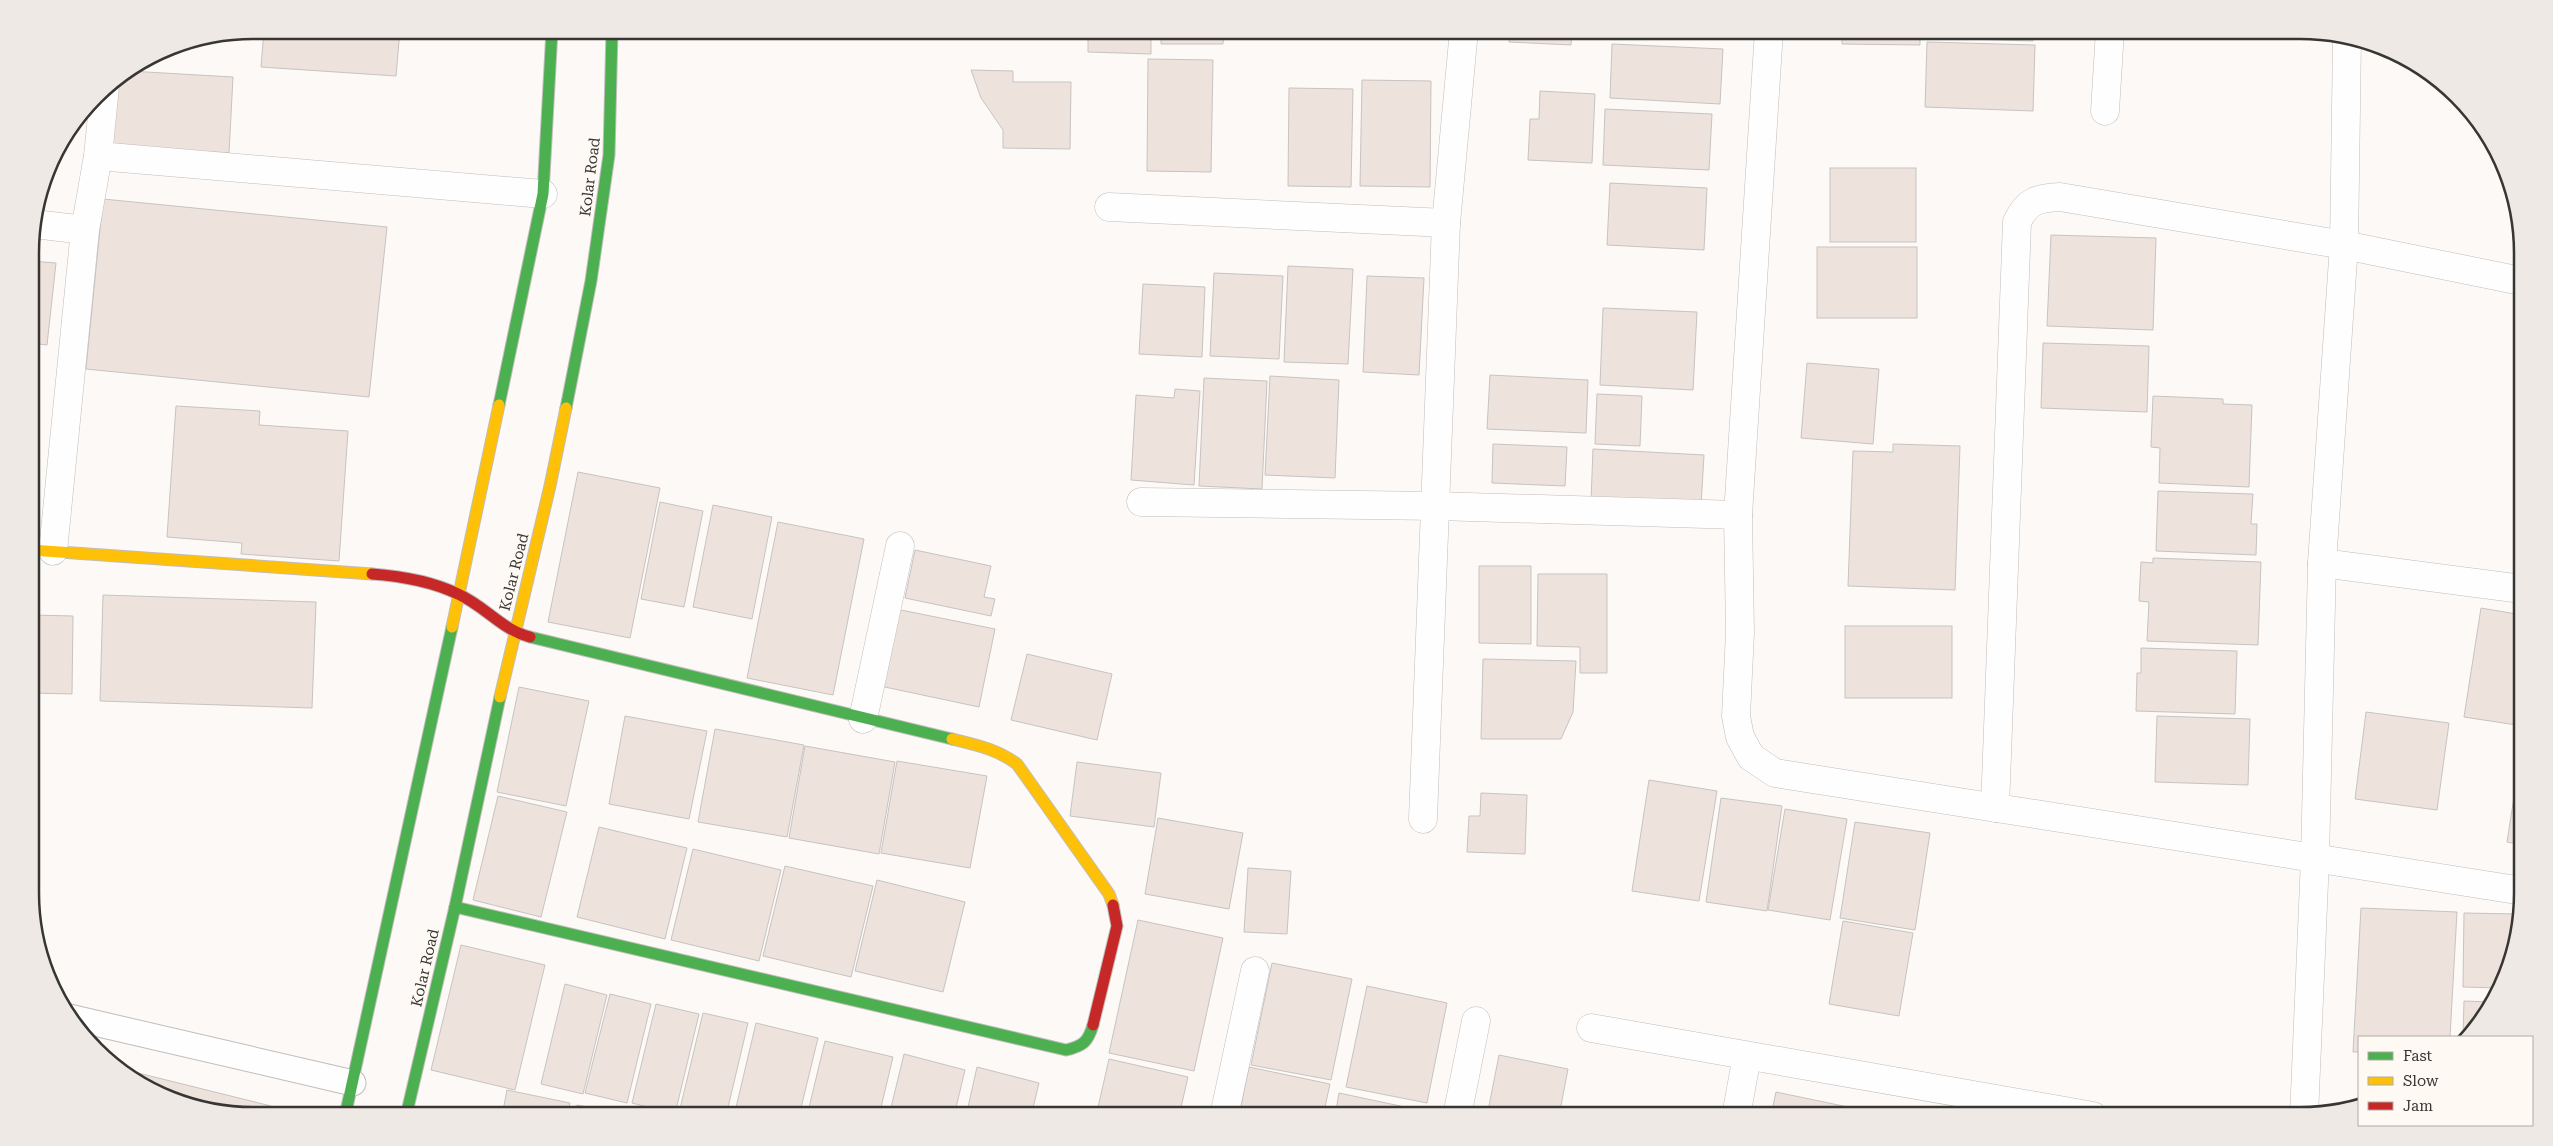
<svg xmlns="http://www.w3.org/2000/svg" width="2553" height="1146" viewBox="0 0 2553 1146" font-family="'Roboto Serif',serif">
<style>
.building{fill:#eee2dd;stroke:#c6c3c1}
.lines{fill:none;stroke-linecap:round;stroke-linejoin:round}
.lane-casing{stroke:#c0bdba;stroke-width:27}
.street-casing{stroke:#c0bdba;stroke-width:29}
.fast-casing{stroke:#c0bdba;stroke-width:13}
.slow-casing{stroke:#c0bdba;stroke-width:13}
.jam-casing{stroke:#c0bdba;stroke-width:13}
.lane{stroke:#fffefe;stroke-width:25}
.street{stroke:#fffefe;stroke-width:28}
.fast{stroke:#4caf50;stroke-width:11}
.slow{stroke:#ffc107;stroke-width:11}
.jam{stroke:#c62828;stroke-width:11}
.labels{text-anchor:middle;stroke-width:4;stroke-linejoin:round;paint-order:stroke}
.street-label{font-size:15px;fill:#383633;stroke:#fff9f4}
.rim{fill:none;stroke:#383633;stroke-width:2.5}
</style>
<rect width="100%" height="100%" fill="#fcf9f7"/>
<!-- building -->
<g class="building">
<polygon points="264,30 400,30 396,76 261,67"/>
<polygon points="1020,30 1080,30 1079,33"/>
<polygon points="1088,30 1151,30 1151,54 1088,52"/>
<polygon points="1161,30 1224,30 1223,44 1161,44"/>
<polygon points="1510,30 1572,30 1571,45 1509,42"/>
<polygon points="1646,30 1727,30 1727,33"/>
<polygon points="1842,30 1920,30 1920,45 1842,44"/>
<polygon points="1929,30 2033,30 2033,41 1929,38"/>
<polygon points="1927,42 2035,45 2033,111 1925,107"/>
<polygon points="1612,44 1723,49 1720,104 1610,98"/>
<polygon points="1148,59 1213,60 1211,172 1147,171"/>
<polygon points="971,70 1013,71 1013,82 1071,82 1070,149 1003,148 1003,130 981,98"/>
<polygon points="129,71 233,77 229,153 112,146 116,79"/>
<polygon points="1362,80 1431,81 1430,187 1360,186"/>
<polygon points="1289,88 1353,89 1351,187 1288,186"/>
<polygon points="1540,91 1595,94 1592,163 1528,160 1530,119 1539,119"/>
<polygon points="1605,109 1712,114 1709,170 1603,165"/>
<rect x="1830" y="168" width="86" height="74"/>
<polygon points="1610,183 1707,188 1704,250 1607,245"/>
<polygon points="103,199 387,227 369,397 86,369"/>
<polygon points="2051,235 2156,238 2153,330 2047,326"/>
<rect x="1817" y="247" width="100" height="71"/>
<polygon points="31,261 56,263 47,345 31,343"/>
<polygon points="1288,266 1353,269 1348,364 1284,362"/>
<polygon points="1214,273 1283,276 1279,359 1210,356"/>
<polygon points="1367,276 1424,278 1419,375 1363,372"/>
<polygon points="1143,284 1205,287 1202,357 1139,354"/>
<polygon points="1603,308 1697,312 1693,390 1600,385"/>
<polygon points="2043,343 2149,346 2147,412 2041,408"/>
<polygon points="1807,363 1879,369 1873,444 1801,438"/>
<polygon points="1490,375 1588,380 1586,433 1487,429"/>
<polygon points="1270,376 1339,380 1335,478 1265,475"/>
<polygon points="1204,378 1267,381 1262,489 1199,486"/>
<polygon points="1175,389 1200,391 1194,485 1131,480 1136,395 1174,398"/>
<polygon points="1597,394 1642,396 1640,446 1595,444"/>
<polygon points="2153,396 2223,399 2223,404 2252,405 2249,487 2159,483 2160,448 2151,447"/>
<polygon points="176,406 260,411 259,425 348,431 339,561 241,554 242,543 167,537"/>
<polygon points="1493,444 1567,447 1565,486 1492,483"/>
<polygon points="1893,444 1960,446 1955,590 1848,586 1853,451 1893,452"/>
<polygon points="1593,449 1704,455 1701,506 1591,501"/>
<polygon points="578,472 660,488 630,638 548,622"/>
<polygon points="2158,491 2253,494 2251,524 2257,524 2256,555 2156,551"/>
<polygon points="660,502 703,511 684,607 641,599"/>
<polygon points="713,505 772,517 752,619 693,607"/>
<polygon points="778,522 864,539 833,695 747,678"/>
<polygon points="915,550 991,566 984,597 995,599 991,616 905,598"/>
<polygon points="2153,558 2261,562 2258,645 2147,641 2149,602 2139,601 2141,562 2153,563"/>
<polygon points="1479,566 1531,566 1531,644 1479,643"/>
<polygon points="1538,574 1607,574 1607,673 1580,673 1580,647 1537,646"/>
<polygon points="103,595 316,602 312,708 100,701"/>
<polygon points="2481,608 2522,615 2523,726 2464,717"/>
<polygon points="896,609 995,629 979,707 880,686"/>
<polygon points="31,615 73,616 72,694 31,693"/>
<rect x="1845" y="626" width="107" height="72"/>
<polygon points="2141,648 2237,651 2235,714 2136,711 2137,673 2141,673"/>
<polygon points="1027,654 1112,674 1097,740 1011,720"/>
<polygon points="1483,659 1576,661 1573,712 1561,739 1481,739"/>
<polygon points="519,687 589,701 566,806 497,792"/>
<polygon points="2366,712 2449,723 2437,810 2355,799"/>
<polygon points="625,716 707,731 689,819 609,804"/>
<polygon points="2157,716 2250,719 2248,785 2155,782"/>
<polygon points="715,729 804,745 787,837 698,822"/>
<polygon points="805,746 895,762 879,854 789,838"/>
<polygon points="2521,752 2523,752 2523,845 2507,842"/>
<polygon points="897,761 987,776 970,868 881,853"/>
<polygon points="1077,762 1161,773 1154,827 1070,816"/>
<polygon points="1649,780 1717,791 1699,901 1632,891"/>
<polygon points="1481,793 1527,795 1525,854 1467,852 1469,816 1480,816"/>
<polygon points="498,796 567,812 541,917 473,900"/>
<polygon points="1721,798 1782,806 1767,911 1706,902"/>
<polygon points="1785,809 1847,819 1830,920 1768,910"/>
<polygon points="1158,818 1243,833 1229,909 1145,894"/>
<polygon points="1855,822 1930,833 1915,930 1840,918"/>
<polygon points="599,827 687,848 665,939 577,917"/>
<polygon points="693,849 781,870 759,961 671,940"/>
<polygon points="785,866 873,886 851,977 763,956"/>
<polygon points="1248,868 1291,871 1287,934 1244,932"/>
<polygon points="877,880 965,902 943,992 855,971"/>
<polygon points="2361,908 2457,912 2450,1037 2359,1037 2359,1052 2353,1052"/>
<polygon points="2464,913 2519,914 2506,979 2500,988 2463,987"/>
<polygon points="1138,920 1223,938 1194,1071 1109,1053"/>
<polygon points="1843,921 1913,933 1899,1016 1829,1004"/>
<polygon points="461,945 545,965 515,1090 431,1070"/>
<polygon points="1272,963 1352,979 1331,1080 1251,1065"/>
<polygon points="565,984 607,995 583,1094 541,1084"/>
<polygon points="1367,986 1447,1003 1427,1103 1346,1087"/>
<polygon points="610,994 651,1004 627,1103 585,1093"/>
<polygon points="2464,1001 2492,1002 2470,1037 2463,1037"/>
<polygon points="656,1004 699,1014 675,1114 632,1103"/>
<polygon points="703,1013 748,1023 726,1116 692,1116 679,1113"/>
<polygon points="756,1023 818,1038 799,1116 734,1116"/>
<polygon points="825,1041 893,1057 879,1116 807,1116"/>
<polygon points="904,1054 965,1070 954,1116 889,1116"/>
<polygon points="1499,1055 1568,1069 1559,1116 1487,1116"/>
<polygon points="1109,1059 1188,1077 1179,1116 1096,1116"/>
<polygon points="114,1067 271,1106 269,1116 252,1116 167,1099"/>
<polygon points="977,1067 1039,1083 1031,1116 966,1116"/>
<polygon points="1249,1067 1330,1084 1323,1116 1239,1116"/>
<polygon points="507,1090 570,1103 567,1116 502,1116"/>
<polygon points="1776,1092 1891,1116 1771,1116"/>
<polygon points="1339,1093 1419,1110 1418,1116 1335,1116"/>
<polygon points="577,1105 632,1116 575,1116"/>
</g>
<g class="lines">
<defs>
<polyline id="lane" points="69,1017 353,1083"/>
<g id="street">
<polyline points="1769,30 1738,515 1740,632 1736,716 1740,737 1751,757 1775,773 2523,891"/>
<polyline points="2105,111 2110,30"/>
<polyline points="98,156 543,194"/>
<polyline points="1109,207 1446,223"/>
<polyline points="34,224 85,230"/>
<polyline points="1141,502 1437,506 1738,515"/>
<polyline points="53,551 85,230 98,156 105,86"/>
<polyline points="2322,563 2522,589"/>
<polyline points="863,719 900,546"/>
<path d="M1995,808l22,-586c10,-21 20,-24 43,-25l284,48 177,36"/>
<polyline points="1423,819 1446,223 1464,30"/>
<polyline points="1591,1028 2093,1116"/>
<polyline points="1224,1116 1255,971"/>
<polyline points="1457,1116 1476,1021"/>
<polyline points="1736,1116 1747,1056"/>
<polyline points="2304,1116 2315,859 2322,563 2344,245 2347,39"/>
</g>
<g id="fast">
<polyline points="499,405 543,194 552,30"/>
<polyline points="566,408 591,281 609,155 612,30"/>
<polyline points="530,637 952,739"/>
<path d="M455,907l611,143c17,-4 22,-8 27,-25"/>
<polyline points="345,1116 452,627"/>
<polyline points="406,1116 455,907 500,697"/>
</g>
<g id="slow">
<polyline points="31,550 372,574"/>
<polyline points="452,627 499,405"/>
<polyline points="500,697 550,486 566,408"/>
<path d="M952,739c24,6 45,10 65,25l92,130 4,11"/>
</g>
<g id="jam">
<path d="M372,574c28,2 61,8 86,20 27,12 44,36 72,43"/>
<polyline points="1093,1025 1117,926 1113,905"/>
</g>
</defs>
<!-- lane casing -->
<use href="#lane" class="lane-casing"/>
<!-- street casing -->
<use href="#street" class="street-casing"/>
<!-- fast casing -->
<use href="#fast" class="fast-casing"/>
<!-- slow casing -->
<use href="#slow" class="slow-casing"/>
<!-- jam casing -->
<use href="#jam" class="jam-casing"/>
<!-- lane -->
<use href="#lane" class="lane"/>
<!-- street -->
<use href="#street" class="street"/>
<!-- fast -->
<use href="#fast" class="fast"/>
<!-- slow -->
<use href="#slow" class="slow"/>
<!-- jam -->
<use href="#jam" class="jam"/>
</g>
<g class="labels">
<!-- street labels -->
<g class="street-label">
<text transform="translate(590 177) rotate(-83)" y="5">Kolar Road</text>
<text transform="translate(514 572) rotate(-76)" y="5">Kolar Road</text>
<text transform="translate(425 968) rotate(-77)" y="5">Kolar Road</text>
</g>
</g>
<!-- crop -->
<path d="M0 0H2553V1146H0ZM253 39H2300A214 214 0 0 1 2514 253V893A214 214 0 0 1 2300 1107H253A214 214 0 0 1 39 893V253A214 214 0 0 1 253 39Z" fill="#efe9e5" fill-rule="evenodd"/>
<path class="rim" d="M253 39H2300A214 214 0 0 1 2514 253V893A214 214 0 0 1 2300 1107H253A214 214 0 0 1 39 893V253A214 214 0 0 1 253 39Z"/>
<!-- legend -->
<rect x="2358" y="1036" width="175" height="90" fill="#fff9f4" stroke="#afaba7"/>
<rect x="2368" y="1052" width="25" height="8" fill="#4caf50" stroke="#afaba7"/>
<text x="2403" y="1061" font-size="15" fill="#383633">Fast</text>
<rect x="2368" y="1077" width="25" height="8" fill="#ffc107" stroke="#afaba7"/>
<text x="2403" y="1086" font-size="15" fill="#383633">Slow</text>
<rect x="2368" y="1102" width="25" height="8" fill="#c62828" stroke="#afaba7"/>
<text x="2403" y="1111" font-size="15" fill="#383633">Jam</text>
</svg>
